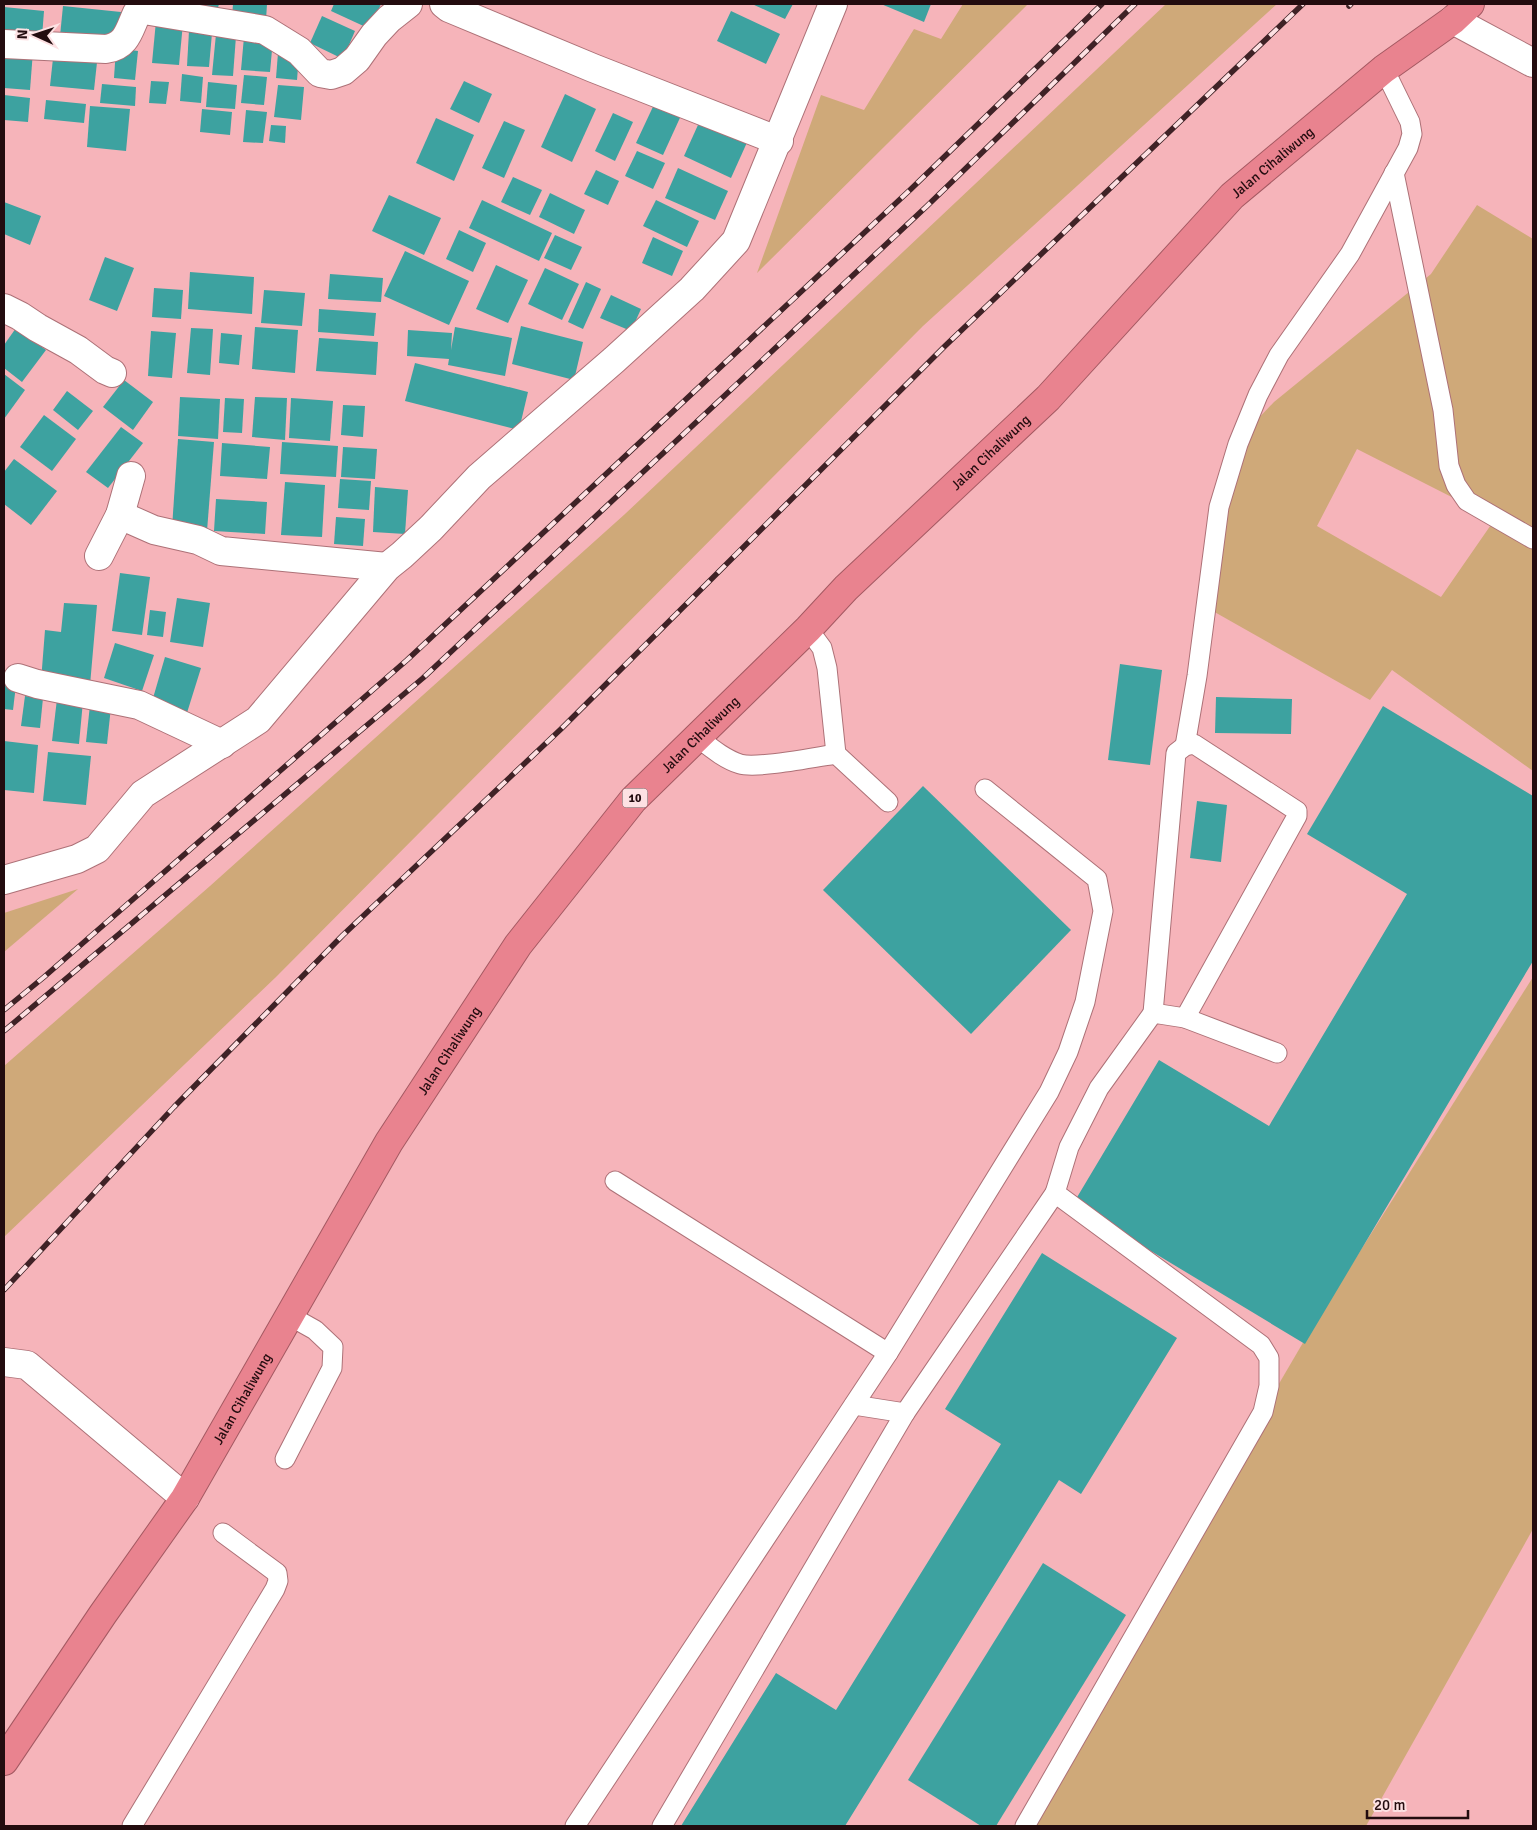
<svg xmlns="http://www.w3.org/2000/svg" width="1537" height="1830" viewBox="0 0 1537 1830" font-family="Signika,sans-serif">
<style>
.green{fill:#cfa979;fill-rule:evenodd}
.building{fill:#3da2a0}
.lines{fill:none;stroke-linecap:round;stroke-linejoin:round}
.lane-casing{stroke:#ad7177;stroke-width:21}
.street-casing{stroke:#ad7177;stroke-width:30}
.highway-casing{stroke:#a45962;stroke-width:30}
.lane{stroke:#fff;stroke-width:19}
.street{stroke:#fff;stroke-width:28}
.highway{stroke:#e9838f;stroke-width:28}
.rail-casing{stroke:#3f2226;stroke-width:5.5}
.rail{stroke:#fde1e3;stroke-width:4;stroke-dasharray:11;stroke-linecap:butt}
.labels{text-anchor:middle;stroke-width:4;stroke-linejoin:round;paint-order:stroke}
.shield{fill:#fde1e3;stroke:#644c4f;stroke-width:1}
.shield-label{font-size:12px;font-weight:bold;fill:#230c0f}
.street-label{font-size:14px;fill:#230c0f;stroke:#fde1e3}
</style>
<rect width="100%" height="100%" fill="#f6b4ba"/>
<!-- green -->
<g class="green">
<polygon points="963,4 1028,4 757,273 821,95 864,110 914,29 941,39"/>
<polygon points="1166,4 1277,4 923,326 276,977 4,1237 4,1066 210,886 625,514"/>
<path d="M1477,205l56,34v532l-141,-101 -22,30 -159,-90 24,-167 39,-41 157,-128zM1357,449l138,70 -54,78 -124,-71z"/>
<polygon points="78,889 4,952 4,913"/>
<polygon points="1533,977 1533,1529 1366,1826 1020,1826 1311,1329"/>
</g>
<!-- building -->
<g class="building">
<polygon points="184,4 219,4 216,15"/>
<polygon points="233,4 267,4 266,20 232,17"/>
<polygon points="334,4 381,4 370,29 331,11"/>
<polygon points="752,4 793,4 785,19"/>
<polygon points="881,4 931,4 924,22"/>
<polygon points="63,6 121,12 119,41 60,36"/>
<polygon points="4,7 44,11 42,37 4,34"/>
<polygon points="731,11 780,34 766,64 717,41"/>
<polygon points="322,16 355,31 343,59 310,43"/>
<polygon points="156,21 183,23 179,65 152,63"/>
<polygon points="189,31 212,33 209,67 187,66"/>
<polygon points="216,34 236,36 233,76 212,75"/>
<polygon points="244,37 273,39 270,72 241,70"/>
<polygon points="4,48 33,51 30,90 4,88"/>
<polygon points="116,48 138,51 135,80 114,78"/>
<polygon points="54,49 98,53 94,90 50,86"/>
<polygon points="278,53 299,55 297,80 276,78"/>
<polygon points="182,74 203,77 201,103 180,101"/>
<polygon points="244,75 267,77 264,105 241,103"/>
<polygon points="151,81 169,82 166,104 149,103"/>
<polygon points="464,81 492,94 479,123 450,109"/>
<polygon points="208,82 237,85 235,109 206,107"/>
<polygon points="102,84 136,87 135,106 100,103"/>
<polygon points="278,85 304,87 301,120 274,117"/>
<polygon points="565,94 596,109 572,162 541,147"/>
<polygon points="4,95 30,98 28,122 4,120"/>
<polygon points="658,96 684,109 663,155 636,143"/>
<polygon points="46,100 86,104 84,123 44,119"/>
<polygon points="90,106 130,109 126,151 87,147"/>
<polygon points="202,109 232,112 230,135 200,132"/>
<polygon points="246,110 267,112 263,143 243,142"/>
<polygon points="613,113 633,122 615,161 595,151"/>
<polygon points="702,116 749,138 731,178 684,156"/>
<polygon points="436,118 474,135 454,181 416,163"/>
<polygon points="504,121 525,130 504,178 482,168"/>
<polygon points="271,125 286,126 285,143 269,141"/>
<polygon points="637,151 665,163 653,189 625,176"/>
<polygon points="678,168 728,191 715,220 665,198"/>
<polygon points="596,170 619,181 608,205 584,194"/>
<polygon points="513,177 542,190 530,215 501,202"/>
<polygon points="550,193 585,210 574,234 539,217"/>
<polygon points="389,195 441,218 424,255 372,231"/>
<polygon points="482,200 552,233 539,261 469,228"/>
<polygon points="656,200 699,221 687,247 643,226"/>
<polygon points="4,202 41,216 30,245 4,234"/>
<polygon points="459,230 486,243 473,272 446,259"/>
<polygon points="555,235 582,247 571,270 544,258"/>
<polygon points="653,237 683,251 672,276 642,263"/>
<polygon points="405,251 469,281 449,325 384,296"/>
<polygon points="105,257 134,268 117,311 89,300"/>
<polygon points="496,265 528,280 508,323 476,309"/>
<polygon points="545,268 579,284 562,320 528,304"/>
<polygon points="190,272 254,277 252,314 188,309"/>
<polygon points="330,274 383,278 381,302 328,299"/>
<polygon points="586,282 601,289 583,329 568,322"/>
<polygon points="154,288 183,290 181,319 152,317"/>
<polygon points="264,290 305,293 302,326 261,323"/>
<polygon points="611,295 641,309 631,331 600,318"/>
<polygon points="319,309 376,313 374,336 318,332"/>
<polygon points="521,326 583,342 574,380 512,364"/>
<polygon points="255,327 298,330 295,373 252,369"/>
<polygon points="455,327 512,338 505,376 448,365 449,359 407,356 408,330 452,333 451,350"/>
<polygon points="16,328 46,350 22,382 4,368 4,345"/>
<polygon points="191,328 213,329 210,375 187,373"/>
<polygon points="151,331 176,333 172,378 148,376"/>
<polygon points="221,333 242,335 239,365 219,363"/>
<polygon points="319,338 378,342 376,375 316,371"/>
<polygon points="415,363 528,392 519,430 405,401"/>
<polygon points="4,374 25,390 4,419"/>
<polygon points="124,380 153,402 133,430 103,407"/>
<polygon points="67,391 93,411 78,430 53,410"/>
<polygon points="180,397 220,399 218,439 178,436"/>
<polygon points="255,397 287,398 285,440 252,437"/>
<polygon points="225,398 244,399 242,433 223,432"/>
<polygon points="291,398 333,401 330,441 289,438"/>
<polygon points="343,405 365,406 363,437 341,435"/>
<polygon points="44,415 76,439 52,471 20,447"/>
<polygon points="121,427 143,443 108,488 86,472"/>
<polygon points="178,439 214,442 207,531 172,528"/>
<polygon points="282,442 338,446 336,477 280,474"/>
<polygon points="222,443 270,447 267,479 220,476"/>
<polygon points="343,447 377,449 375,479 341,477"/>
<polygon points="14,459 57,491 31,525 4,504 4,472"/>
<polygon points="340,479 371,481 369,510 338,508"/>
<polygon points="285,482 325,485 322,537 281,535"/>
<polygon points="375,487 408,490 405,534 373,532"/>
<polygon points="216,499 267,502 265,534 214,531"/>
<polygon points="336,517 365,519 363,546 334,544"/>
<polygon points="120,573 150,577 142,635 112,631"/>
<polygon points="177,598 210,603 203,647 170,642"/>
<polygon points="64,603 97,605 90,685 41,681 45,630 61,632"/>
<polygon points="150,610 166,612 163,637 147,635"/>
<polygon points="115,643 154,655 142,691 104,678"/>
<polygon points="165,657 201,668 186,716 151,705"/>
<polygon points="1120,664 1162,670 1150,765 1108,760"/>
<polygon points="4,684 16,685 13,710 4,709"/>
<polygon points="25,696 43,698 40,728 21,726"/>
<polygon points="1216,697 1292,699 1291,734 1215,733"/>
<polygon points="57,699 83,701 79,744 52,741"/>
<polygon points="90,705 111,707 107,744 86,742"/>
<polygon points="1383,706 1533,796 1533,961 1305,1344 1073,1204 1159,1060 1269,1126 1407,894 1307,834"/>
<polygon points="4,741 38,745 34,793 4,790"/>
<polygon points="48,752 91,756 86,805 43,801"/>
<polygon points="923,786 1071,930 971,1034 823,890"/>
<polygon points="1197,801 1227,805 1221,862 1190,858"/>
<polygon points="1042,1253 1177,1338 1081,1494 1059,1480 845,1826 681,1826 776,1673 836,1710 1001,1444 945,1409"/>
<polygon points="1043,1563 1126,1615 996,1826 981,1826 908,1780"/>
</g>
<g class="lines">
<defs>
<g id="lane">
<polyline points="1394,173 1443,410 1449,466 1456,485 1467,501 1533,539"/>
<polyline points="808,629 822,648 827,668 836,754 888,802"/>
<path d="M697,737c13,10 27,22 43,27 17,5 76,-7 96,-10"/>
<polyline points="1185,746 1197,676 1219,507 1238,444 1258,395 1279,355 1350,254 1408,148 1412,134 1410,122 1384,69"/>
<polyline points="1153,1013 1176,753 1185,746 1194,744 1297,811 1297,816 1185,1018"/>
<polyline points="615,1181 888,1353"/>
<polyline points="854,1405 905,1413"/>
<polyline points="285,1459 332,1368 333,1347 315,1330 290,1316"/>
<polyline points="132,1826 275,1589 278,1581 277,1573 223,1533"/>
<polyline points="575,1826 888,1353 1049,1092 1068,1052 1085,1002 1103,911 1097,879 985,789"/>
<polyline points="662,1826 905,1413 1055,1193"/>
<polyline points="1025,1826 1263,1412 1269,1386 1269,1358 1261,1345 1055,1193 1069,1147 1099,1088 1153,1013 1185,1018 1277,1053"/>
</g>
<g id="street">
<polyline points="444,4 449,8 593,68 779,141"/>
<polyline points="1453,20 1533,63"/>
<path d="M4,44l102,5c21,-3 23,-19 31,-36l7,-3 121,20 34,21 21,22 11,2 12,-4 14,-12 17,-24 15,-16 19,-15"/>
<polyline points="4,308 20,316 38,328 78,350 105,370 112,373"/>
<polyline points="120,515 154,530 198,540 221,551 387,567"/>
<polyline points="99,556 120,515 131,476"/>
<polyline points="18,678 37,684 139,705 222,744"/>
<polyline points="4,880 77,859 97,849 143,794 258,720 387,567 402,555 431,528 479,477 614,360 692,289 736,241 833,4"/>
<polyline points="4,1362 27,1365 185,1498"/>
</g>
<g id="highway">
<path id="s1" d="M4,1761l99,-147 82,-116 204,-356 129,-197 115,-145 175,-171 38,-41 202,-190 184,-202 152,-127 69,-49 17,-16"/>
</g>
</defs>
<!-- lane casing -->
<use href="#lane" class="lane-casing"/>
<!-- street casing -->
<use href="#street" class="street-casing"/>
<!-- highway casing -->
<use href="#highway" class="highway-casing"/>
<!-- lane -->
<use href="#lane" class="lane"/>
<!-- street -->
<use href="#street" class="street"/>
<!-- highway -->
<use href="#highway" class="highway"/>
<defs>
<g id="rail">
<polyline points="1349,6 1351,4"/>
<polyline points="4,1010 44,977 407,660 911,189 1102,4"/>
<polyline points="4,1031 423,678 927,206 1135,4"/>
<polyline points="4,1290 174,1107 343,935 561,729 945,346 1303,4"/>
</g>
</defs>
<!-- rail casing -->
<use href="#rail" class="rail-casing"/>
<!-- rail -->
<use href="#rail" class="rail"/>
</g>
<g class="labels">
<!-- shield labels -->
<rect class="shield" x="622.5" y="788.5" width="25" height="19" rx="4"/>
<g class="shield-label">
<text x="635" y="802">10</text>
</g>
<!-- street labels -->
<g class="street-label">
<text dy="5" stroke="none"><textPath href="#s1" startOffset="2054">Jalan Cihaliwung</textPath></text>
<text dy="5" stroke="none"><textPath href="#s1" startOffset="1649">Jalan Cihaliwung</textPath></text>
<text dy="5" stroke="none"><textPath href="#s1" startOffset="1244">Jalan Cihaliwung</textPath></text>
<text dy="5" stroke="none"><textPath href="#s1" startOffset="839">Jalan Cihaliwung</textPath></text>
<text dy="5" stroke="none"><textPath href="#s1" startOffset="434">Jalan Cihaliwung</textPath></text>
</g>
</g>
<!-- border -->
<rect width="1537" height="1830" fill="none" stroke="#230c0f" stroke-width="10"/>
<!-- north arrow -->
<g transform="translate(35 35) rotate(273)" stroke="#fde1e3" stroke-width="4" paint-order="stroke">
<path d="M0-4L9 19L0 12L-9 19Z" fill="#230c0f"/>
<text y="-8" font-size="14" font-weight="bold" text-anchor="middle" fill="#230c0f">N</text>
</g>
<!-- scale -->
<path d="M1367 1810v8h101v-8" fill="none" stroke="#230c0f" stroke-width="2.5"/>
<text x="1374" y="1810" font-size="15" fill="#230c0f" stroke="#fde1e3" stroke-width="4" paint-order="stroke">20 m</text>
</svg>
